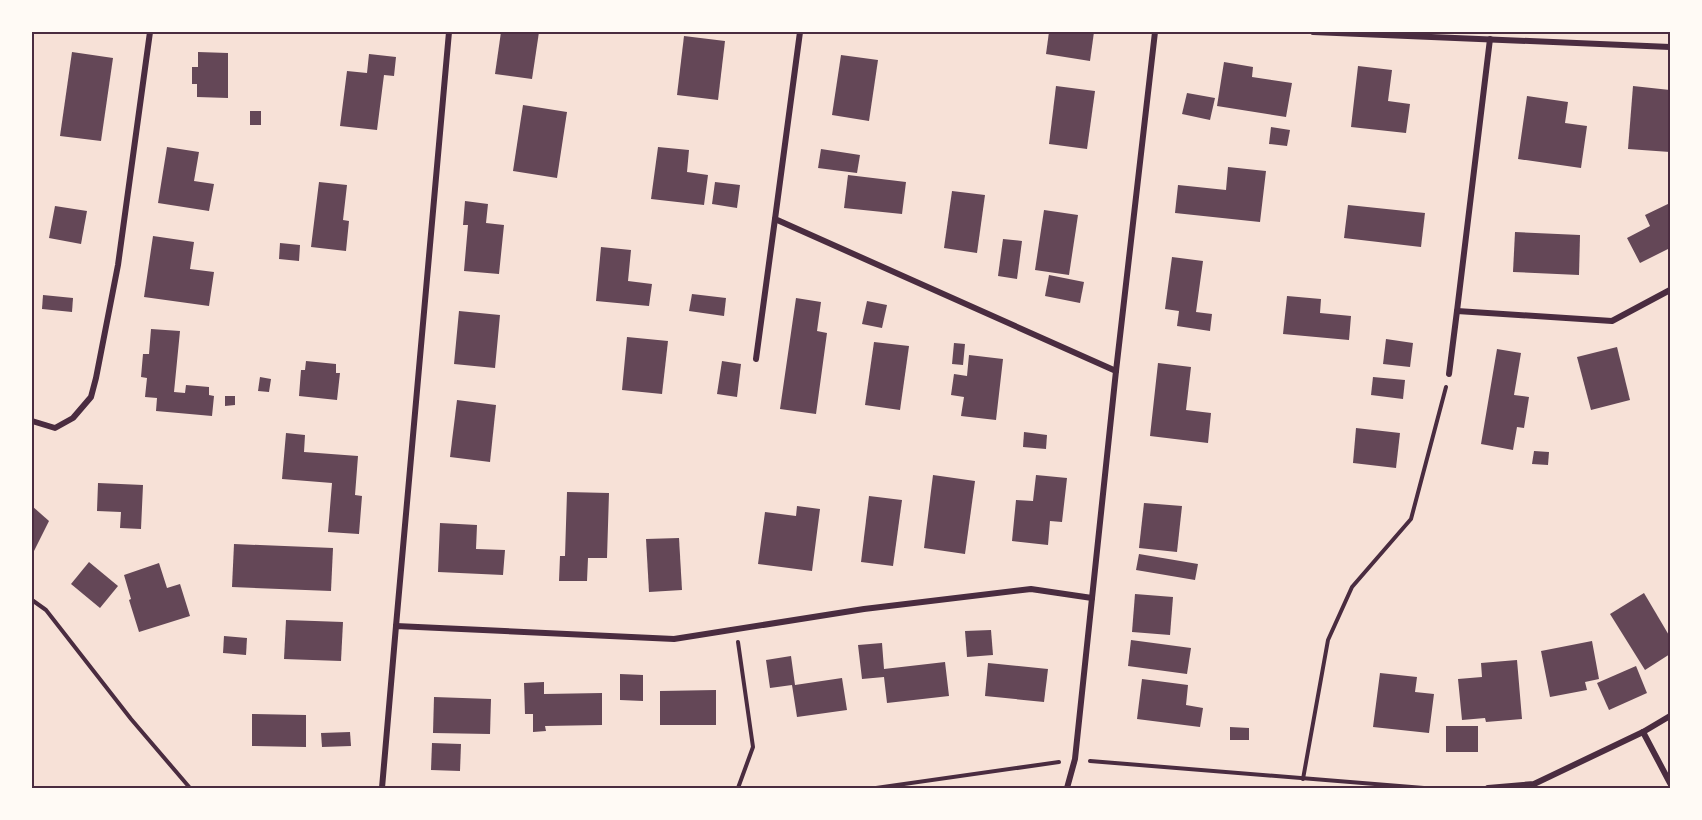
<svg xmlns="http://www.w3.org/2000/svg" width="1702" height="820" viewBox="0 0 1702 820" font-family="'Asap Condensed',sans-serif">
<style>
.building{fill:#644757}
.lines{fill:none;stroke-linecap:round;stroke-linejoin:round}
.path{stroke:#4a2c40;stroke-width:4}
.minor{stroke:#4a2c40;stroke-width:6}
.neatline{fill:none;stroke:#4a2c40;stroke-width:2}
</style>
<rect width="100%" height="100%" fill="#f7e1d7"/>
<!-- building -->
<g class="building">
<polygon points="501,32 539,32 532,79 495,74"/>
<polygon points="1049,32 1094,32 1090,61 1046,54"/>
<polygon points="684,36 725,41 718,100 677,95"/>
<polygon points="72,52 113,58 101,141 60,136"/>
<polygon points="198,52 228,53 228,98 197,97 197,84 192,84 192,67 198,67"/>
<polygon points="369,54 396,57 394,76 384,75 377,130 340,126 347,71 367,73"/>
<polygon points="841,55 878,60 869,121 832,115"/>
<polygon points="1224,62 1253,67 1252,77 1292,83 1286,117 1217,106"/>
<polygon points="1358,66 1392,70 1388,101 1410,104 1406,133 1351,127"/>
<polygon points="1056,86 1095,91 1087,149 1049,144"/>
<polygon points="1633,86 1670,90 1670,152 1628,149"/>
<polygon points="1187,93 1215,98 1210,120 1182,114"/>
<polygon points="1527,96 1568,102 1565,123 1587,126 1581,168 1518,159"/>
<polygon points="523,105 567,112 557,178 513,171"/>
<rect x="250" y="111" width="11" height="14"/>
<polygon points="1271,127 1290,130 1287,146 1269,144"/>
<polygon points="167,147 199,152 194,181 214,184 209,211 158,203"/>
<polygon points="658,147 689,150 687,172 708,175 704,205 651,199"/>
<polygon points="821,149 860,155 857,173 818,168"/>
<polygon points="1228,167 1266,171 1260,222 1175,213 1178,185 1226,190"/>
<polygon points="848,175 906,182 902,214 844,208"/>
<polygon points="319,182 347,185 343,220 349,221 346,251 311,247"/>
<polygon points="715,182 740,185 737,208 712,204"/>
<polygon points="952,191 985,195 977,253 944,248"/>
<polygon points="465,201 488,204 486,223 504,225 499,274 464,271 468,225 463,225"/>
<polygon points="1670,203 1670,248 1640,263 1627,238 1650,226 1645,215"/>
<polygon points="1348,205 1425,213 1421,247 1344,238"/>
<polygon points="55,206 87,211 81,244 49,238"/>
<polygon points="1044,210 1078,215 1069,275 1035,270"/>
<polygon points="1515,232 1580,235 1579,275 1513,272"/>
<polygon points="153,236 194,242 190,269 214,272 209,306 144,297"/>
<polygon points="1003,239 1022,241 1017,279 998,276"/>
<polygon points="280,243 300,245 299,261 279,259"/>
<polygon points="601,247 631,250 628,281 652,284 649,306 596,301"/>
<polygon points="1172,257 1203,261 1196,312 1212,314 1210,331 1177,326 1179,311 1165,309"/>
<polygon points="1049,275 1084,282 1080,303 1045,296"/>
<polygon points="692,294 726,298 724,316 689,311"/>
<polygon points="43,295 73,298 72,312 42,309"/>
<polygon points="1287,296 1321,299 1320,313 1351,316 1349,340 1283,334"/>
<polygon points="796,298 821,302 817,331 827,333 816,414 780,409"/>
<polygon points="867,301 887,305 882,328 862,324"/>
<polygon points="459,311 500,315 495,368 454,364"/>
<polygon points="151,329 180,331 174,392 185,393 186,385 209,387 209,395 214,396 212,416 156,411 157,398 145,397 147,378 141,377 143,354 149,354"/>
<polygon points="627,337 668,341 662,394 622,390"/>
<polygon points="1386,339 1413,343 1410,367 1383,364"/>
<polygon points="874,342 909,346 900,410 865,405"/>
<polygon points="954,343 965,344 963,365 952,364"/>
<polygon points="1617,347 1630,400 1591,410 1577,357"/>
<polygon points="1497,349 1521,353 1514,395 1529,397 1524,428 1517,427 1513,450 1481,444"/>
<polygon points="969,355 1003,359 996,420 961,416 964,397 951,395 954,374 967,376"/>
<polygon points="306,361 336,364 336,373 340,373 337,400 299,396 301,370 305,370"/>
<polygon points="722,361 741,364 737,397 717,394"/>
<polygon points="1158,363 1191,367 1186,410 1211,413 1208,443 1150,436"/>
<polygon points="260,377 271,379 269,392 258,391"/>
<polygon points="1373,377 1405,380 1403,399 1371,395"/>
<polygon points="225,396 235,396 235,405 225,406"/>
<polygon points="457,400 496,405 490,462 450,457"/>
<polygon points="1356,428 1400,433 1396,468 1353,463"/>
<polygon points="1024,432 1047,435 1046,449 1023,447"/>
<polygon points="286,433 305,435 304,452 358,456 355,495 362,496 359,534 328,532 332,483 282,479"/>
<polygon points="1534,451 1549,452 1548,465 1532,464"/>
<polygon points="933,475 975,481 965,554 924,548"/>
<polygon points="1036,475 1067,478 1062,522 1050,521 1048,545 1012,541 1016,500 1033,501"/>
<polygon points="98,483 143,485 141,529 120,528 121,512 97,511"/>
<polygon points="567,492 609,493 607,558 588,558 587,581 559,581 560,556 565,556"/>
<polygon points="869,496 902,500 893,566 861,562"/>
<polygon points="1144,503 1182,506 1177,552 1139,548"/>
<polygon points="32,506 49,521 32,555"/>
<polygon points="797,506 820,509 812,571 758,564 765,512 796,516"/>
<polygon points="440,523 477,525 476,549 505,550 503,575 438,572"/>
<polygon points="679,538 682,590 649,592 646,539"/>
<polygon points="234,544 333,548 331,591 232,587"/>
<polygon points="1139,554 1198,564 1195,580 1136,570"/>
<polygon points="89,562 118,586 100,608 71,584"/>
<polygon points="159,563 167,588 180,584 190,616 139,632 129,600 131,599 124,575"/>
<polygon points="1644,593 1670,637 1670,654 1645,670 1610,614"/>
<polygon points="1135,594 1173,597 1170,635 1132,632"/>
<polygon points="286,620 343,622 341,661 284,659"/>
<polygon points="991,630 993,655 967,657 965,631"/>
<polygon points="224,636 247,638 246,655 223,653"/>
<polygon points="1131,640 1191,648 1187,674 1128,666"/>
<polygon points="1592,641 1599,679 1585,682 1587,690 1550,697 1541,651"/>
<polygon points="882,643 884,669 945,662 949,696 887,703 884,677 862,679 858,645"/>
<polygon points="791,656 795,685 842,678 847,710 797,717 792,685 770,688 766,660"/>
<polygon points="1517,660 1522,719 1486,722 1485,718 1462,720 1458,679 1482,677 1481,663"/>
<polygon points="988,663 1048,669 1044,702 985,696"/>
<polygon points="1636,666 1647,693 1609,710 1597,683"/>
<polygon points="1380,673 1417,677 1415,692 1434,694 1429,733 1373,727"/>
<polygon points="620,674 643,675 643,701 620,700"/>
<polygon points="1142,679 1188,685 1186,705 1203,708 1200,727 1137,719"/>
<polygon points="544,682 544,694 602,693 602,725 545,726 546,731 533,732 533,714 525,714 524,683"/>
<polygon points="716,690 716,725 660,725 660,691"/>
<polygon points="434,697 491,699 490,734 433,733"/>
<polygon points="252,714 306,715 306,747 252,746"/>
<rect x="1446" y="726" width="32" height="26"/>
<polygon points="1230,727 1249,728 1249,740 1230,740"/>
<polygon points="350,732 351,746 322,747 321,733"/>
<polygon points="432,743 461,744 460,771 431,770"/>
</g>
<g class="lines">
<!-- path -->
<g class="path">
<polyline points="32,600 46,610 131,719 190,788"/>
<polyline points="1090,761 1424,788"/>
<polyline points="1303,779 1328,640 1352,587 1411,519 1446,387"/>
<polyline points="738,788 753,747 738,642"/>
<polyline points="876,788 1059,762"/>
</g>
<!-- minor -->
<g class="minor">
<polyline points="800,32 775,219 1116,371"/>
<polyline points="1313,32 1670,47"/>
<polyline points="1490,39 1457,311 1612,321 1670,290"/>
<polyline points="756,359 775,219"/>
<polyline points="1449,374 1457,311"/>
<polyline points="32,421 55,428 73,418 91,397 96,378 118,265 150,32"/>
<polyline points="396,626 449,32"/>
<polyline points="1643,732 1670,783"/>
<polyline points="382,788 396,626 674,639 864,609 1031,589 1092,598"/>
<polyline points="1067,788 1075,759 1116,371 1155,32"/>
<polyline points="1488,788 1534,784 1643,732 1670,716"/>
</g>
</g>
<!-- border -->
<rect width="1702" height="820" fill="none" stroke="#fffaf5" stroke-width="66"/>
<rect x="33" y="33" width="1636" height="754" class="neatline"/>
</svg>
